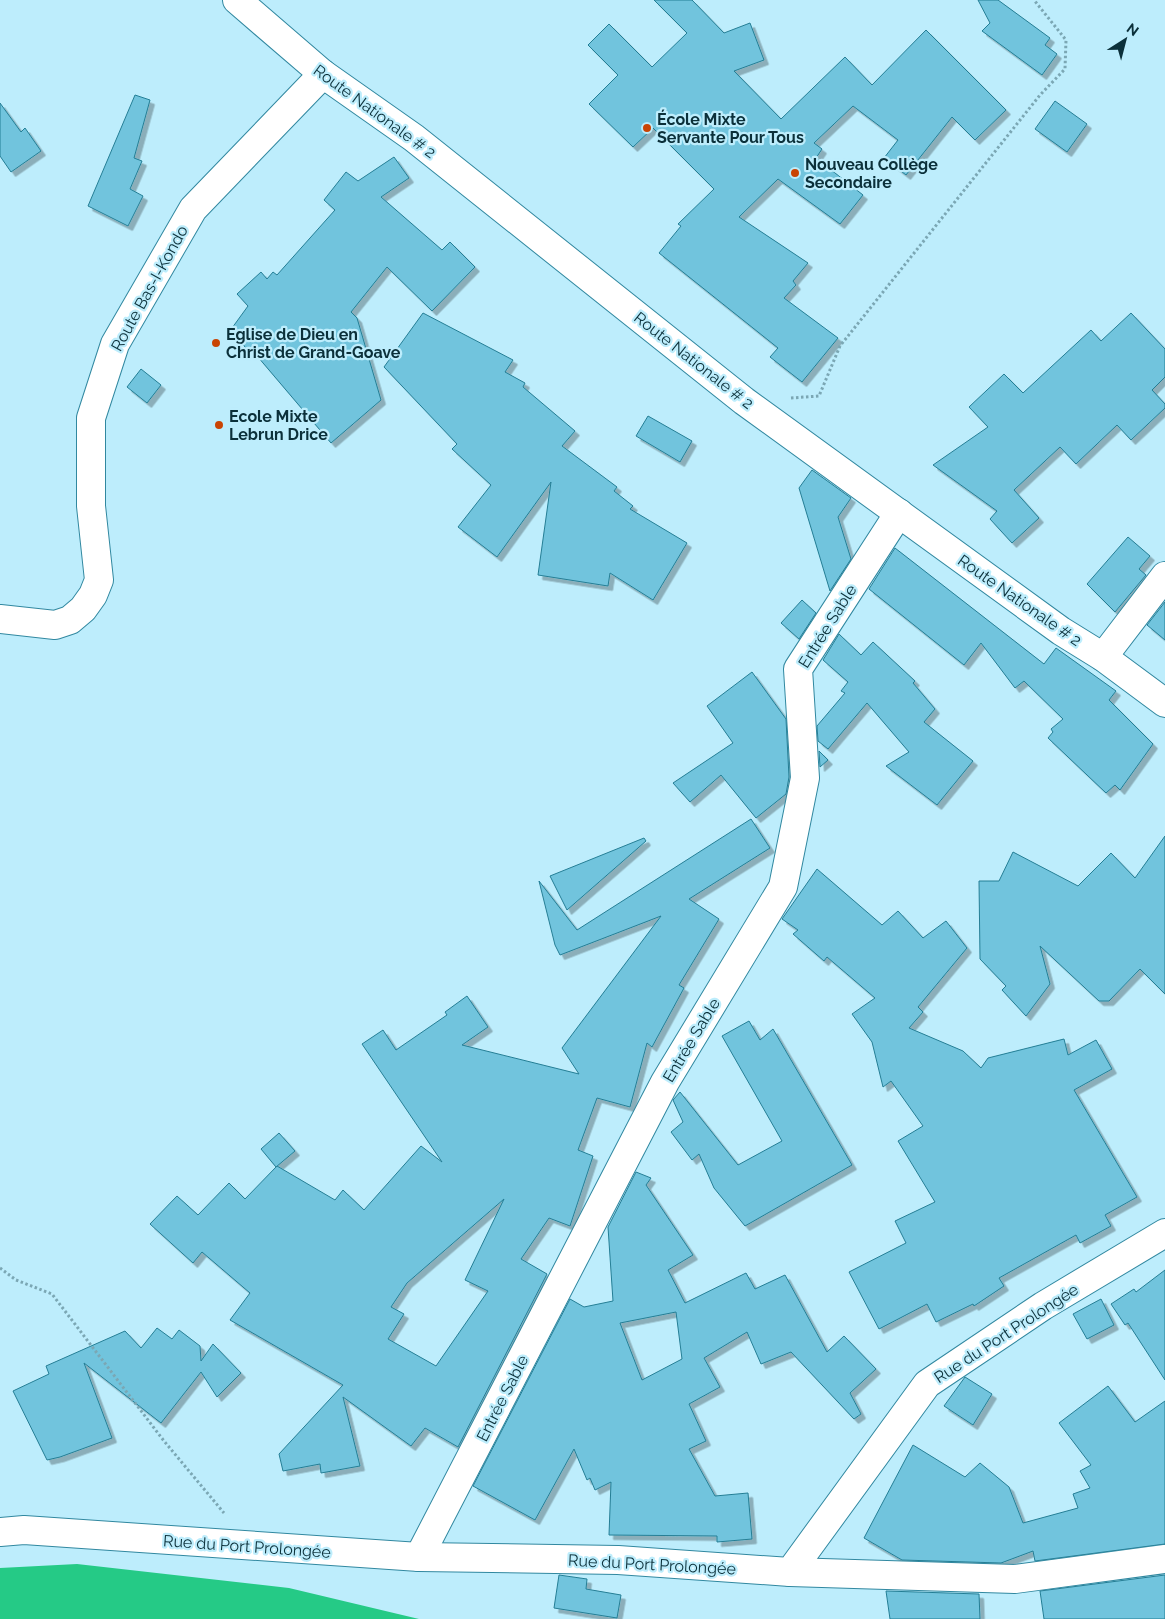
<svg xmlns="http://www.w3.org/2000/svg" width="1165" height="1619" viewBox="0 0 1165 1619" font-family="Raleway,sans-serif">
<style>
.water{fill:#25ca86}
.building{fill:#71c4dd;stroke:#247e95;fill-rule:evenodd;filter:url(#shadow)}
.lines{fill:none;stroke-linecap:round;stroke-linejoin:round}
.minor-casing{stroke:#3188a0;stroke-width:30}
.major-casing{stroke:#3188a0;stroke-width:30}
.path{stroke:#7ba7b4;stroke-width:3;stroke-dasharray:2.5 2.5;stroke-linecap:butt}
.minor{stroke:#fff;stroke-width:28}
.major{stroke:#fff;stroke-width:28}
.poi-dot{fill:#c94403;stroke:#bdedfc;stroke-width:2}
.labels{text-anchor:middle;stroke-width:4.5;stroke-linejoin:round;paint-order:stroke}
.street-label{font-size:16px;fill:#0b303a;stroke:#bdedfc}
.poi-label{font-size:16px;font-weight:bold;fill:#0b303a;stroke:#bdedfc;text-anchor:start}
</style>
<defs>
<filter id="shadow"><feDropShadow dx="4.5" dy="4.5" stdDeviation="0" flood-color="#0004"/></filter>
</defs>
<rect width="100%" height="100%" fill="#bdedfc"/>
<!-- water -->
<polygon class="water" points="77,1564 289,1588 419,1619 0,1619 0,1568"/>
<!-- building -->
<g class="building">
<polygon points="654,0 692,0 724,33 750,23 764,60 734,71 781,119 845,57 872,85 926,30 1006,110 975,140 952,117 906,175 884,158 898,140 853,106 814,143 822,149 816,158 863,195 840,224 778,179 739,217 808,263 793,281 796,285 784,298 838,338 802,382 770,357 778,348 659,253 681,226 678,224 714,189 653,128 633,147 589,104 618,75 588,45 609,24 652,67 687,33"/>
<polygon points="978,0 998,0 1050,38 1045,45 1057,54 1042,75 982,31 990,23"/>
<polygon points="135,95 150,100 134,158 142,161 130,189 143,196 128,226 88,206"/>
<polygon points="1055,101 1087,124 1067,152 1035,129"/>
<polygon points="0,103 21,132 25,128 41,151 11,172 0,156"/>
<polygon points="394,157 409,178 381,197 442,250 450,242 475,267 432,311 387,267 351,312 357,318 381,400 331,443 252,350 249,353 232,328 248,306 237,294 261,272 267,279 273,272 277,275 335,210 324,200 346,172 358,181"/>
<polygon points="423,313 513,360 505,372 525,383 523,387 575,431 562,446 617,487 614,491 633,506 630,509 687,543 653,600 610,573 608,586 538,575 551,482 497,557 458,527 491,485 452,449 457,444 384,367"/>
<polygon points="1131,313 1165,349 1165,377 1152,390 1165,404 1165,408 1131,440 1117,425 1076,464 1060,447 1014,490 1039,518 1012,543 990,519 997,511 933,465 988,427 969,407 1004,374 1023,393 1091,330 1101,341"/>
<polygon points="141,369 161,385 147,403 127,387"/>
<polygon points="648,416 692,441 680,462 636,436"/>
<polygon points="812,470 851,498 838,517 851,559 830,591 799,488"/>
<polygon points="1128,537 1150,556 1139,569 1146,575 1115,612 1087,584"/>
<polygon points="895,548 1044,664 1056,648 1116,691 1109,700 1153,744 1120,790 1115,785 1106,793 1048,738 1053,732 1051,729 1063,719 1024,681 1015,688 981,643 964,665 869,589"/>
<polygon points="802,600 816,613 799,639 781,623"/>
<polygon points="1165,602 1165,640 1147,625"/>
<polygon points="839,634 861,655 873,642 915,681 913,683 935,709 924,722 973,761 937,805 886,766 909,752 867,703 828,749 818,741 817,726 845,693 841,691 848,682 823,660"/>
<polygon points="752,672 786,719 789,777 786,794 756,818 721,775 690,802 673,783 733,743 707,706"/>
<polygon points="819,751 828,760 820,767"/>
<path d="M751,819l19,29 -81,51 30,20 -40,66 5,3 -32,59 -5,-4 -17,64 -33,-9 -19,52 15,6 -23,70 -21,-8 -28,41 26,15 -89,173 -33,-19 -14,18 -68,-49 17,69 -39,7 -1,-9 -37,7 -4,-17 64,-69 -113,-65 20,-27 -48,-41 -9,11 -43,-39 27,-28 21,19 31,-32 16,16 32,-33 58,34 8,-10 21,20 57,-64 21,16 -80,-118 21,-14 13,20 51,-35 -2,-3 22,-16 21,31 -26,18 117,29 -17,-26 99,-132 -101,39 -5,-10 -16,-64 38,49zM504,1199l-39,81 23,11 -52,75 -48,-27 16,-25 -13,-7 16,-24z"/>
<polygon points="1165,836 1165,994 1140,969 1109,1001 1099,1001 1040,946 1050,984 1026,1016 1002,990 1006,986 980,959 979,881 999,881 1013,852 1078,886 1111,853 1135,878"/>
<polygon points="644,838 646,841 567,910 550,876"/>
<polygon points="817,869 882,925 898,911 923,938 946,921 967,948 918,1007 923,1012 909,1028 963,1051 981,1068 988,1058 1064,1039 1068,1055 1096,1040 1112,1069 1074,1090 1137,1197 1105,1215 1111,1226 1080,1243 1076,1235 999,1278 1004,1286 974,1306 973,1304 936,1322 927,1304 879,1329 849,1272 906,1243 895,1221 935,1202 898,1141 923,1126 891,1081 883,1087 872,1042 852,1014 875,998 827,957 824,961 793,934 798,930 782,919"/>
<polygon points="749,1021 760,1040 773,1029 852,1165 745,1226 714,1188 699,1154 692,1160 671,1132 683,1122 673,1100 680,1092 738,1165 782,1141 722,1036"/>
<polygon points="279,1133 295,1151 276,1167 261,1149"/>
<path d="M636,1172l15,6 -5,7 47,70 -25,15 17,33 61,-30 9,16 30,-14 42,77 17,-16 32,33 -26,24 11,21 -7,5 -63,-67 -30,12 -14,-32 -43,26 16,29 -31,17 17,37 -17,8 26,47 33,-3 4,46 -35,3v-6l-108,-1 2,-53 -16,8 -5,-12 -3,2 -13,-31 -39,71 -62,-34 97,-187 14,8 29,-6 -5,-74zM676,1312l6,47 -40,21 -22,-57z"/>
<polygon points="1165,1270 1165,1380 1128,1323 1125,1325 1111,1304 1134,1289 1136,1292"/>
<polygon points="1101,1299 1114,1325 1087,1339 1073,1314"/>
<polygon points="157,1328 172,1339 179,1330 200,1346 201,1361 213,1344 241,1373 217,1397 201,1372 161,1423 84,1363 112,1438 60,1457 47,1460 13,1391 49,1374 46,1366 125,1331 141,1348"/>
<polygon points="965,1377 992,1394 973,1425 944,1406"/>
<polygon points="1108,1386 1135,1422 1165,1401 1165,1544 1035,1561 1033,1551 1001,1563 902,1560 864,1538 913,1445 965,1477 980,1463 1009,1487 1023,1523 1078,1508 1073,1494 1090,1488 1080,1471 1091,1465 1059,1423"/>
<polygon points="559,1575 587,1579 586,1589 621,1595 617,1618 554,1608"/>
<polygon points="1165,1575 1165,1619 1044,1619 1040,1591"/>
<polygon points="886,1591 979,1594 980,1619 890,1619"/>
</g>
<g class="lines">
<defs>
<g id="minor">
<polyline points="0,619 55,625 70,620 83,609 93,595 99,580 91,506 91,418 115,344 193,209 323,74"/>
<polyline points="1103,657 1165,576"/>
<polyline points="0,1532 24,1530 419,1557 618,1560 790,1572 927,1384 1043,1306 1165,1233"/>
<polyline points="419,1557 665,1082 783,887 805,778 798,669 899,513"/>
<polyline points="790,1572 1015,1579 1165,1559"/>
</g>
<polyline id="major" points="237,0 323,74 414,138 744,401 1061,631 1103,657 1165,703"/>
</defs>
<!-- minor casing -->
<use href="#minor" class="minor-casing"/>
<!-- major casing -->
<use href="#major" class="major-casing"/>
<!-- path -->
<g class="path">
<polyline points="791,398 819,396 840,346 1040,95 1065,69 1066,40 1034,0"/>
<polyline points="0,1268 16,1280 52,1294 164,1441 224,1513"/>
</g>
<!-- minor -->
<use href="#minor" class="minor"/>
<!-- major -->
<use href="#major" class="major"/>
</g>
<!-- markers -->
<g class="poi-dot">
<circle cx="647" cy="128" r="5"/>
<circle cx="795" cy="173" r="5"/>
<circle cx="216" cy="343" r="5"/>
<circle cx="219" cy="425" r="5"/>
</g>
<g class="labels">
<!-- street labels -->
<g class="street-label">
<text transform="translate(375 111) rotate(36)" y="6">Route Nationale # 2</text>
<text transform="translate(149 288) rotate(-61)" y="6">Route Bas-I-Kondo</text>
<text transform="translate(694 360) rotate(38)" y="6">Route Nationale # 2</text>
<text transform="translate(1020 600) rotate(35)" y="6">Route Nationale # 2</text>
<text transform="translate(827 626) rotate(-58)" y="6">Entrée Sable</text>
<text transform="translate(691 1040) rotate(-59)" y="6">Entrée Sable</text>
<text transform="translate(1006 1333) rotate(-33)" y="6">Rue du Port Prolongée</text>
<text transform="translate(502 1398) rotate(-63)" y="6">Entrée Sable</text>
<text transform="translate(247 1546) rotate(4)" y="6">Rue du Port Prolongée</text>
<text transform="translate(652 1564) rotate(3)" y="6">Rue du Port Prolongée</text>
</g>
<!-- poi labels -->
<g class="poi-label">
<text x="657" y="125">École Mixte<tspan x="657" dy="18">Servante Pour Tous</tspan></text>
<text x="805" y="170">Nouveau Collège<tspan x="805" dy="18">Secondaire</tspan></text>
<text x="226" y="340">Eglise de Dieu en<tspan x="226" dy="18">Christ de Grand-Goave</tspan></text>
<text x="229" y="422">Ecole Mixte<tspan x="229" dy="18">Lebrun Drice</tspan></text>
</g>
</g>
<!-- north arrow -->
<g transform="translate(1125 40) rotate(36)" stroke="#bdedfc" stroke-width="4" paint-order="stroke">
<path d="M0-4L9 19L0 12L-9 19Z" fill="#0b303a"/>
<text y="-8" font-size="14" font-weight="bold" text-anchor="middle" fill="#0b303a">N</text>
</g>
</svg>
